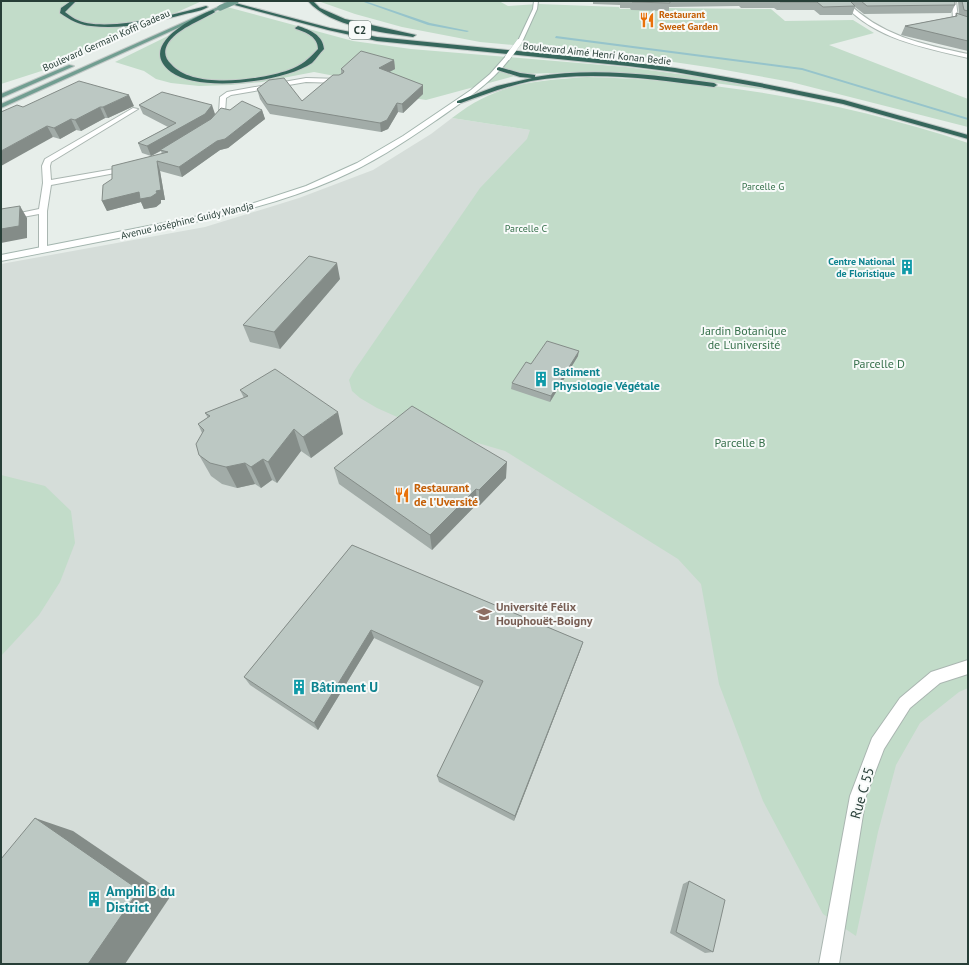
<svg xmlns="http://www.w3.org/2000/svg" width="969" height="965" viewBox="0 0 969 965" font-family="'PT Sans',sans-serif">
<style>
.built{fill:#d5ddd9}
.green{fill:#c2dcc9}
.lines{fill:none;stroke-linecap:round;stroke-linejoin:round}
.stream{fill:#96c4cb;fill-rule:evenodd}
.street-casing{stroke:#aab6b1;stroke-width:2}
.secondary-casing{stroke:#a3b5ae;stroke-width:2}
.primary-casing{stroke:#c3c9c7;stroke-width:2}
.highway-casing{stroke:#c3c9c7;stroke-width:2}
.street{fill:#fff;fill-rule:evenodd}
.secondary{fill:#fff;fill-rule:evenodd}
.primary{fill:#719e91;fill-rule:evenodd}
.highway{fill:#36675c;fill-rule:evenodd}
.secondary-bridge-casing{stroke:#a3b5ae;stroke-width:6;stroke-linecap:butt}
.primary-bridge-casing{stroke:#c3c9c7;stroke-width:6;stroke-linecap:butt}
.secondary-bridge{stroke:#fff;stroke-width:5.5}
.primary-bridge{stroke:#719e91;stroke-width:5.5}
.wall{fill:#a2aca8}
.shaded-wall{fill:#848c88}
.building{fill:#bcc8c3;stroke:#848c88}
.labels{text-anchor:middle;stroke-width:4;stroke-linejoin:round;paint-order:stroke}
.far-food-label{font-size:10px;font-weight:bold;fill:#c56008;stroke:#f7faf9;text-anchor:start}
.far-street-label{font-size:10px;fill:#273e37;stroke:#f7faf9}
.far-park-label{font-size:10px;fill:#36704b;stroke:#f7faf9}
.far-culture-label{font-size:10px;font-weight:bold;fill:#0d838f;stroke:#f7faf9;text-anchor:end}
.shield{fill:#f7faf9;stroke:#657671;stroke-width:1}
.shield-label{font-size:11px;font-weight:bold;fill:#273e37}
.park-label{font-size:12px;fill:#36704b;stroke:#f7faf9}
.culture-label{font-size:12px;font-weight:bold;fill:#0d838f;stroke:#f7faf9;text-anchor:start}
.food-label{font-size:12px;font-weight:bold;fill:#c56008;stroke:#f7faf9;text-anchor:start}
.education-label{font-size:12px;font-weight:bold;fill:#785e54;stroke:#f7faf9;text-anchor:start}
.near-culture-label{font-size:14px;font-weight:bold;fill:#0d838f;stroke:#f7faf9;text-anchor:start}
.near-street-label{font-size:14px;fill:#273e37;stroke:#f7faf9}
</style>
<rect width="100%" height="100%" fill="#e7eeea"/>
<!-- built -->
<polygon class="built" points="452,118 530,130 968,176 968,964 1,964 1,264 205,227 299,198 373,170 431,134"/>
<!-- green -->
<g class="green">
<polygon points="1,1 202,1 57,66 1,84"/>
<polygon points="318,1 499,1 508,6 538,4 619,7 620,9 659,8 771,9 785,21 853,20 874,33 829,45 968,99 968,127 791,82 714,68 633,56 480,42 402,27 355,14"/>
<polygon points="227,7 353,41 411,49 626,67 708,78 782,92 661,76 586,72 522,74 426,100 356,89 366,82 314,72 262,82 231,85 199,86 171,83 156,79 144,71 115,62"/>
<path d="M587,77c129,3 259,25 381,66v545l-9,4 -39,31 -24,42 -18,67 -22,104 -33,-22 -60,-113 -44,-117 -18,-100 -23,-25 -173,-108 -92,-27 -36,-16 -17,-10 -8,-7 -3,-11 5,-9 126,-183 47,-49 3,-9 -78,-12c45,-35 80,-37 135,-41z"/>
<polygon points="1,475 45,486 71,511 75,543 60,582 39,615 1,656"/>
</g>
<g class="lines">
<!-- stream -->
<g class="stream">
<polygon points="361,1 365,1 430,23 469,31 467,32 428,25"/>
<polygon points="556,36 802,68 968,118 968,120 802,70 555,38"/>
</g>
<defs>
<g id="street">
<path d="M841,1h5c35,35 75,43 122,53v4c-46,-11 -95,-19 -127,-57z"/>
<polygon points="952,1 956,1 958,19 968,23 968,27 953,20"/>
<polygon points="306,78 341,79 344,81 341,83 306,82 231,95 226,98 225,113 216,123 211,122 219,113 220,97 227,92"/>
<polygon points="133,108 138,109 51,162 50,166 51,180 126,167 130,169 126,171 51,185 47,211 47,250 46,252 40,252 39,250 39,214 1,221 1,217 39,209 43,183 42,166 45,159"/>
<polygon points="968,660 968,674 940,683 910,708 884,749 866,796 839,964 819,964 850,796 872,738 900,698 931,672"/>
</g>
<g id="secondary">
<polygon points="534,1 538,1 537,9 522,42 517,43 533,9"/>
<path d="M506,56l5,1c-20,27 -49,45 -76,64 -32,22 -64,43 -99,58 -62,27 -127,40 -192,54 -48,9 -95,19 -143,28v-6l198,-39 52,-12 55,-18 51,-23 46,-27 68,-46 19,-16z"/>
</g>
<g id="primary">
<polygon points="218,7 222,8 1,108 1,104"/>
<polygon points="69,65 74,66 1,98 1,94"/>
</g>
<g id="highway">
<path d="M71,1h5l-11,11c3,2 6,5 10,7 28,15 100,-5 131,-13l2,1c-6,4 -15,5 -23,7 -30,8 -63,16 -94,12 -12,-1 -21,-6 -31,-13l1,-5z"/>
<polygon points="220,1 228,1 330,28 377,37 628,62 675,68 760,83 844,100 968,135 968,139 843,104 760,87 675,72 628,66 377,41 328,30"/>
<path d="M308,1h5l7,7 25,11 71,16 -3,2c-33,-5 -82,-10 -105,-36z"/>
<path d="M213,10l2,2c-15,9 -39,17 -48,33 -4,8 -1,14 4,19 22,26 89,16 118,6 12,-4 21,-12 29,-21 0,-12 -12,-17 -22,-20l-1,-1 3,-2c12,4 25,9 26,23 -4,4 -8,10 -12,14 -28,19 -112,30 -141,9 -34,-26 20,-54 42,-62z"/>
<path d="M499,67l21,6 15,2v2c60,-10 119,-2 179,6l3,2 -3,2c-61,-8 -122,-17 -183,-6 -24,5 -47,14 -70,22h-4v-2l40,-15 35,-8 -12,-1 -23,-7v-2z"/>
</g>
</defs>
<!-- street casing -->
<use href="#street" class="street-casing"/>
<!-- secondary casing -->
<use href="#secondary" class="secondary-casing"/>
<!-- primary casing -->
<use href="#primary" class="primary-casing"/>
<!-- highway casing -->
<use href="#highway" class="highway-casing"/>
<!-- street -->
<use href="#street" class="street"/>
<!-- secondary -->
<use href="#secondary" class="secondary"/>
<!-- primary -->
<use href="#primary" class="primary"/>
<!-- highway -->
<use href="#highway" class="highway"/>
<defs>
<polyline id="secondary-bridge" points="508,57 519,42"/>
<polyline id="primary-bridge" points="220,8 236,1"/>
</defs>
<!-- secondary-bridge casing -->
<use href="#secondary-bridge" class="secondary-bridge-casing"/>
<!-- primary-bridge casing -->
<use href="#primary-bridge" class="primary-bridge-casing"/>
<!-- secondary-bridge -->
<use href="#secondary-bridge" class="secondary-bridge"/>
<!-- primary-bridge -->
<use href="#primary-bridge" class="primary-bridge"/>
</g>
<!-- wall -->
<g class="wall">
<polygon points="589,1 955,1 955,5 951,13 864,14 855,7 852,15 820,15 814,10 777,10 774,8 741,8 739,6 669,7 669,11 631,10 630,8 620,8 620,5 593,4 593,2 588,2"/>
<polygon points="958,1 968,1 968,51 901,35 905,26 955,16 956,13 959,14"/>
<polygon points="394,60 395,69 389,72 423,85 423,94 403,113 398,112 388,129 381,132 270,114 260,99 257,89 302,101 341,74 341,69"/>
<polygon points="139,105 215,114 230,110 262,110 265,119 228,148 220,150 182,177 160,171 165,200 161,200 161,203 156,207 144,209 141,202 107,211 102,201 162,154 161,151 151,156 142,153 138,143 168,127 143,114"/>
<polygon points="134,106 108,118 105,118 81,131 76,130 60,139 53,137 23,107"/>
<polygon points="340,279 280,349 250,342 243,325"/>
<polygon points="578,356 550,402 511,389 512,383 531,364"/>
<polygon points="240,390 343,434 311,458 301,451 277,483 272,480 261,488 255,484 237,488 222,484 211,476 199,455 202,433 198,424 208,418 205,413 244,398"/>
<polygon points="334,468 506,478 479,506 477,504 432,550 339,484"/>
<polygon points="352,545 583,642 580,651 514,821 439,782 437,776 480,687 374,638 318,730 250,685 244,677"/>
<polygon points="689,881 713,952 705,953 670,933 683,884"/>
</g>
<!-- shaded-wall -->
<g class="shaded-wall">
<polygon points="394,60 395,69 380,77 379,68"/>
<polygon points="423,85 423,94 403,113 402,104"/>
<polygon points="129,95 134,106 108,118 103,107"/>
<polygon points="397,103 398,112 388,129 381,132 380,123"/>
<polygon points="212,105 215,114 208,124 151,156 147,146"/>
<polygon points="100,107 105,118 81,131 75,120"/>
<polygon points="262,110 265,119 228,148 220,150 182,177 179,167"/>
<polygon points="71,119 76,130 60,139 54,128"/>
<polygon points="47,126 53,137 1,166 1,151"/>
<polygon points="157,161 160,171 165,200 161,200 161,203 156,207 144,209 141,202 107,211 102,201"/>
<polygon points="20,206 27,218 27,238 1,243 1,229"/>
<polygon points="337,263 340,279 280,349 274,332"/>
<polygon points="579,351 578,356 550,402 551,396"/>
<polygon points="338,412 343,434 311,458 303,437"/>
<polygon points="294,429 301,451 277,483 268,462"/>
<polygon points="263,459 272,480 261,488 251,467"/>
<polygon points="507,462 506,478 479,506 479,490"/>
<polygon points="245,463 255,484 237,488 226,467"/>
<polygon points="476,489 477,504 432,550 430,535"/>
<polygon points="371,630 374,638 318,730 314,723"/>
<polygon points="583,642 580,651 514,821 515,816"/>
<polygon points="35,818 73,831 170,897 125,964 88,964"/>
</g>
<!-- building -->
<g class="building">
<polygon points="632,1 670,1 670,3 632,2"/>
<polygon points="779,1 850,1 855,6 823,7 817,2 780,2"/>
<polygon points="861,1 955,1 955,5 867,6"/>
<polygon points="962,1 968,1 968,11 964,10"/>
<polygon points="956,13 968,17 968,41 905,26 957,16"/>
<polygon points="361,51 394,60 379,68 423,85 402,104 397,103 387,120 380,123 267,104 257,89 269,80 284,78 302,101 333,75 339,75 343,73 344,71 341,69"/>
<polygon points="79,81 129,95 103,107 100,107 75,120 71,119 54,128 47,126 1,151 1,112 17,105 23,107"/>
<polygon points="162,92 212,105 205,114 149,145 147,146 138,143 176,123 139,105"/>
<polygon points="242,101 262,110 225,139 217,141 179,167 157,161 161,190 156,191 157,193 151,197 140,199 139,192 102,201 103,185 112,179 112,166 168,152 160,150 211,119 221,108 230,110"/>
<polygon points="20,206 19,226 1,229 1,209"/>
<polygon points="309,256 337,263 274,332 243,325"/>
<polygon points="547,341 579,351 551,396 512,383 526,362 531,364"/>
<polygon points="275,369 338,412 303,437 294,429 268,462 263,459 251,467 245,463 226,467 210,463 199,455 196,444 204,430 198,424 210,416 205,413 248,396 240,390"/>
<polygon points="412,406 507,462 479,490 476,489 430,535 334,468"/>
<polygon points="352,545 583,642 515,816 437,776 483,681 371,630 314,723 244,677"/>
<polygon points="35,818 139,890 88,964 1,964 1,859"/>
<polygon points="689,881 725,900 713,952 676,932"/>
</g>
<!-- icons -->
<defs>
<symbol id="restaurant-bare" viewBox="-9 -9 18 18"><path d="M-5-6h1v4h1v-4h1v4h1v-4h1v5L-1.5 .5V6h-2V.5L-5-1ZM5-6V6H3V1.5H1.5Q1.5-4 5-6Z" fill="#e8710a" stroke="#f7faf9" stroke-width="2.5" paint-order="stroke"/></symbol>
<symbol id="building-bare" viewBox="-9 -9 18 18"><path d="M-4-6H4V6H1V3H-1V6H-4ZM-2.5-4.3h1.7v1.8h-1.7ZM.8-4.3h1.7v1.8H.8ZM-2.5-1h1.7V.8h-1.7ZM.8-1h1.7V.8H.8Z" fill="#0f9aa8" stroke="#f7faf9" stroke-width="2.5" paint-order="stroke"/></symbol>
<symbol id="university-bare" viewBox="-9 -9 18 18"><path d="M0-5L7-2L0 1L-7-2ZM-4 1L0 2.5L4 1V4Q0 6-4 4Z" fill="#8d6e63" stroke="#f7faf9" stroke-width="2.5" paint-order="stroke"/></symbol>
</defs>
<g fill-rule="evenodd">
<use href="#restaurant-bare" x="636" y="9" width="22" height="22"/>
<use href="#building-bare" x="896" y="256" width="22" height="22"/>
<use href="#building-bare" x="530" y="368" width="22" height="22"/>
<use href="#restaurant-bare" x="391" y="484" width="22" height="22"/>
<use href="#university-bare" x="473" y="603" width="22" height="22"/>
<use href="#building-bare" x="288" y="676" width="22" height="22"/>
<use href="#building-bare" x="83" y="888" width="22" height="22"/>
</g>
<g class="labels">
<!-- far-food labels -->
<g class="far-food-label">
<text x="659" y="18">Restaurant<tspan x="659" dy="12">Sweet Garden</tspan></text>
</g>
<!-- far-street labels -->
<g class="far-street-label">
<text transform="translate(106 40) rotate(-24)" y="4">Boulevard Germain Koffi Gadeau</text>
<text transform="translate(597 53) rotate(6)" y="4">Boulevard Aimé Henri Konan Bedie</text>
<text transform="translate(187 220) rotate(-13)" y="4">Avenue Joséphine Guidy Wandja</text>
</g>
<!-- far-park labels -->
<g class="far-park-label">
<text x="763" y="190">Parcelle G</text>
<text x="526" y="232">Parcelle C</text>
</g>
<!-- far-culture labels -->
<g class="far-culture-label">
<text x="895" y="265">Centre National<tspan x="895" dy="12">de Floristique</tspan></text>
</g>
<!-- shield labels -->
<rect class="shield" x="349" y="21" width="22" height="18" rx="3"/>
<g class="shield-label">
<text x="360" y="34">C2</text>
</g>
<!-- park labels -->
<g class="park-label">
<text x="744" y="335">Jardin Botanique<tspan x="744" dy="14">de L'université</tspan></text>
<text x="879" y="368">Parcelle D</text>
<text x="740" y="447">Parcelle B</text>
</g>
<!-- culture labels -->
<g class="culture-label">
<text x="553" y="376">Batiment<tspan x="553" dy="14">Physiologie Végétale</tspan></text>
</g>
<!-- food labels -->
<g class="food-label">
<text x="414" y="492">Restaurant<tspan x="414" dy="14">de l'Uversité</tspan></text>
</g>
<!-- education labels -->
<g class="education-label">
<text x="496" y="611">Université Félix<tspan x="496" dy="14">Houphouët-Boigny</tspan></text>
</g>
<!-- near-culture labels -->
<g class="near-culture-label">
<text x="311" y="692">Bâtiment U</text>
<text x="106" y="896">Amphi B du<tspan x="106" dy="16">District</tspan></text>
</g>
<!-- near-street labels -->
<g class="near-street-label">
<text transform="translate(862 793) rotate(-74)" y="5">Rue C 55</text>
</g>
</g>
<!-- border -->
<rect width="969" height="965" fill="none" stroke="#273e37" stroke-width="4"/>
</svg>
